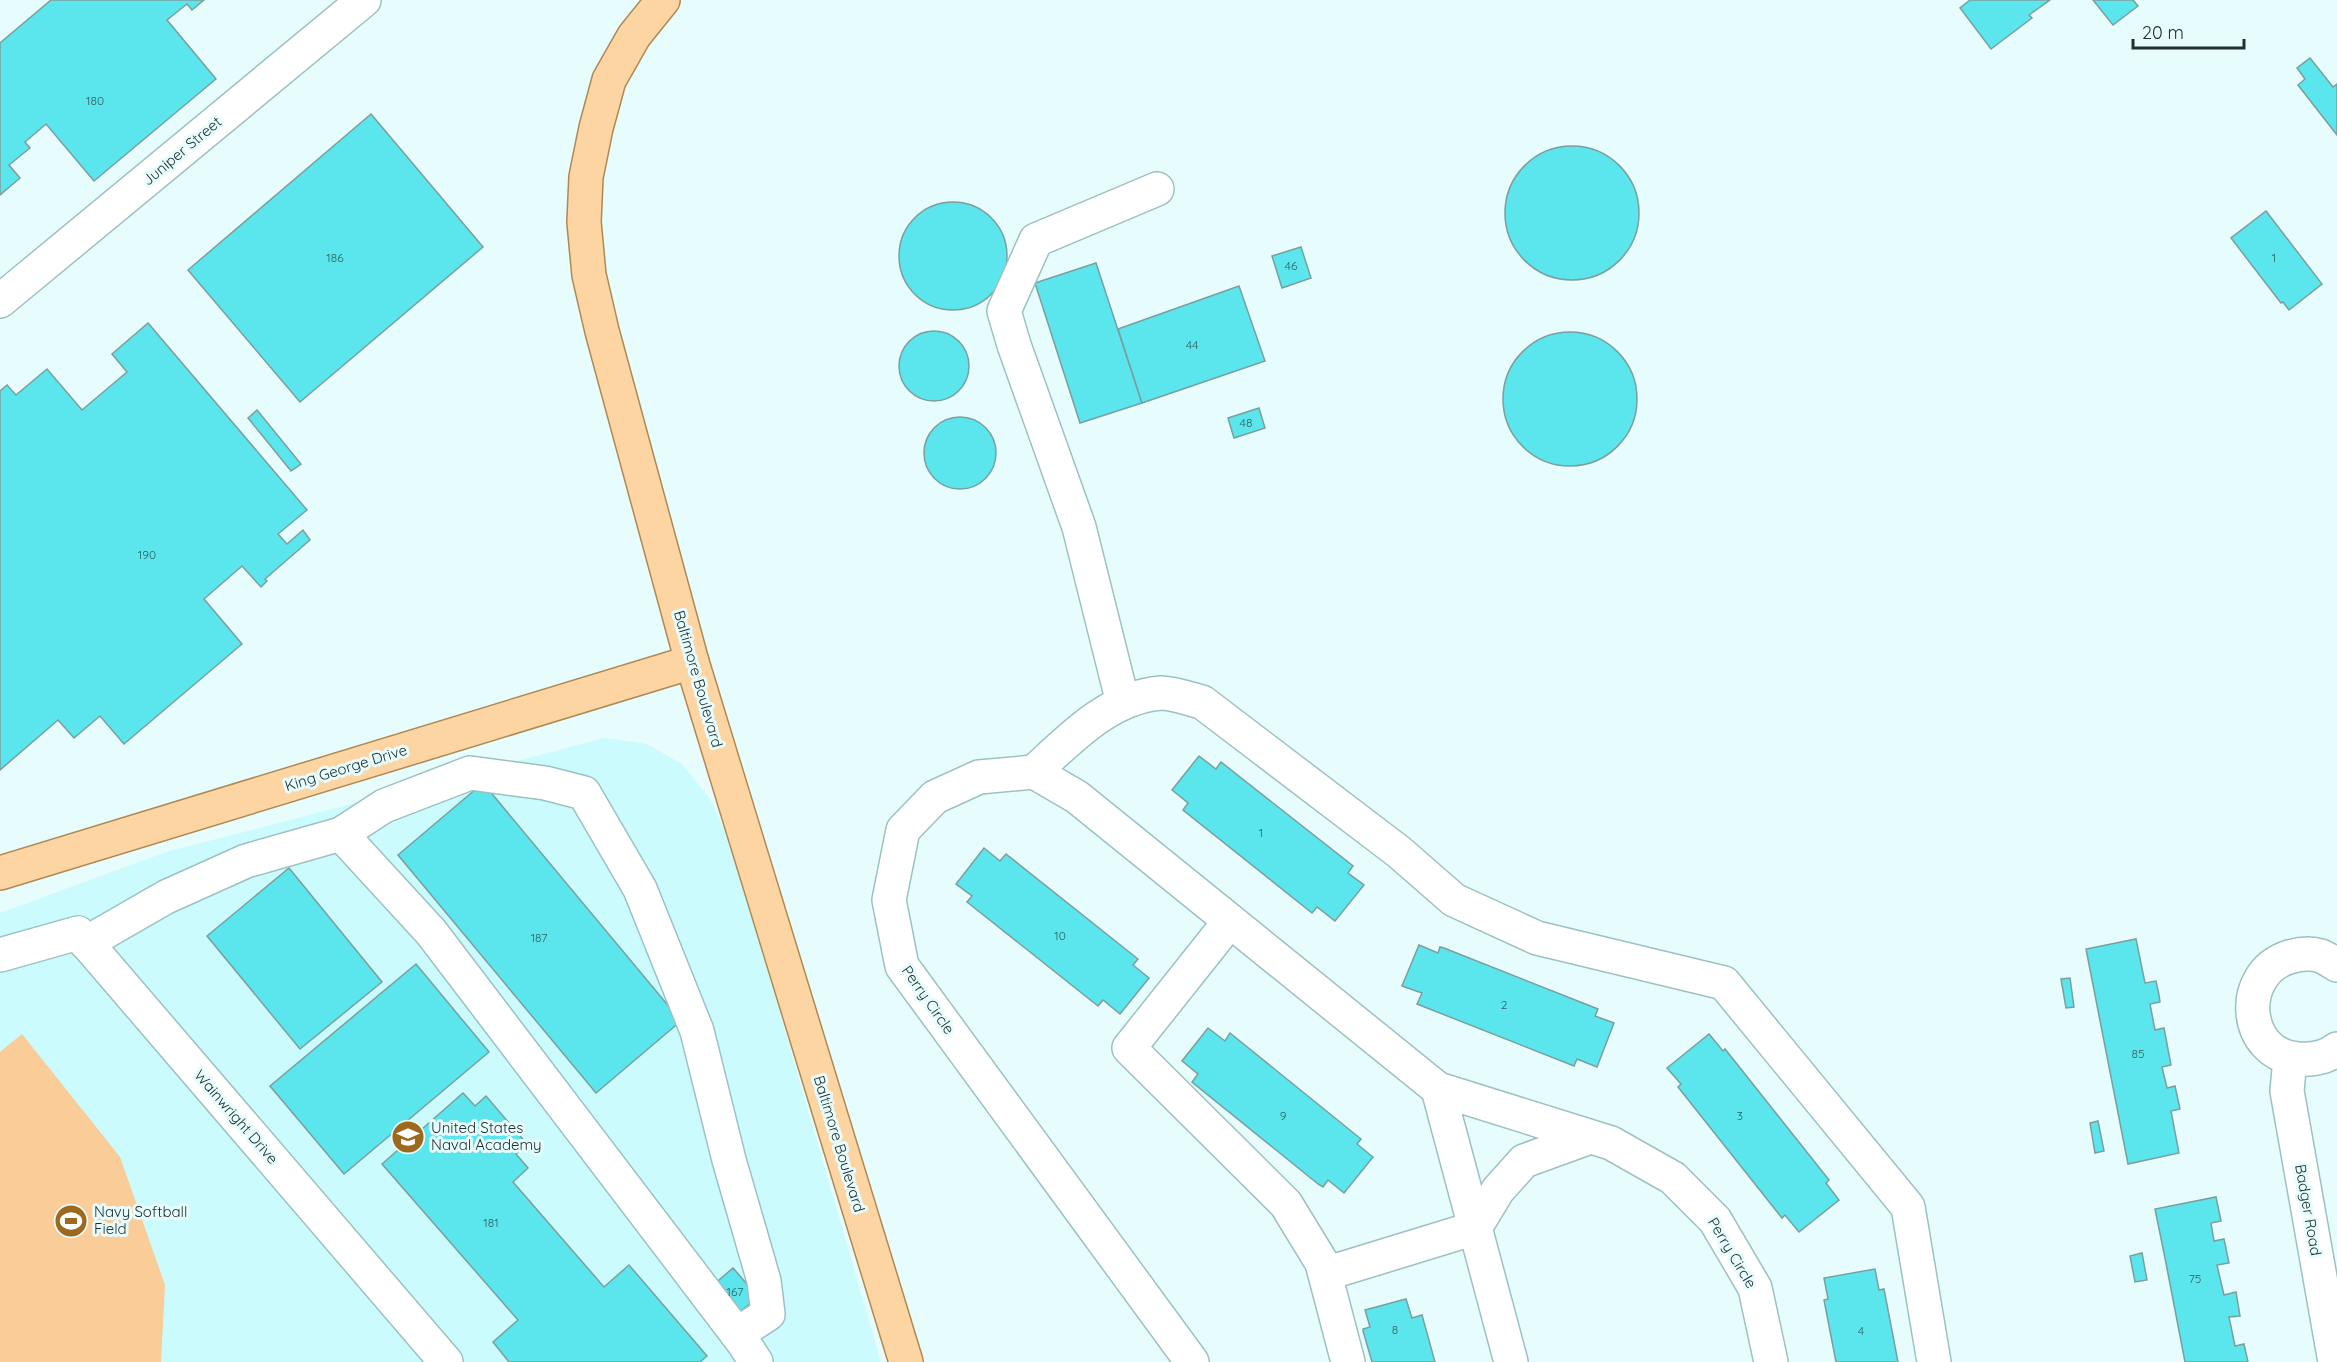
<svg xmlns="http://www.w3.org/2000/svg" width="2337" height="1362" viewBox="0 0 2337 1362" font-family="Quicksand,sans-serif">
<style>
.built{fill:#cbfbfd}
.green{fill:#facc97}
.building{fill:#5ae6ec;stroke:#7b9e9f;stroke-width:1.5}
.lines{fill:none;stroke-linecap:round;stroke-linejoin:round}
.minor-casing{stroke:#9dc1c2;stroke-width:36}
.major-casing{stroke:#af8953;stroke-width:36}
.minor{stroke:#fff;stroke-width:33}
.major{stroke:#fdd5a3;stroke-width:33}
.labels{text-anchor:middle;stroke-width:6;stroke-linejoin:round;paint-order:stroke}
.number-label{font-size:12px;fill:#305e60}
.street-label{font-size:15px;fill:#223031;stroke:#e7fdfd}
.poi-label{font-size:15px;fill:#223031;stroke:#e7fdfd;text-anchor:start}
</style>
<rect width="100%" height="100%" fill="#e7fdfd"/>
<!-- built -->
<polygon class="built" points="605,738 647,744 682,764 710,799 730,841 881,1362 0,1362 0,913 166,852"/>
<!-- green -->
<polygon class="green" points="22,1034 120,1157 165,1285 161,1362 0,1362 0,1052"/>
<!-- building -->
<g class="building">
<polygon points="51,0 204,0 192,10 187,4 167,20 216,79 94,181 46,124 25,142 30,148 9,165 20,178 0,195 0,43"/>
<polygon points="1970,0 2050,0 2029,15 2032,18 1991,49 1960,8"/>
<polygon points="2093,0 2133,0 2138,6 2113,25"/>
<polygon points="2310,58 2333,87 2337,84 2337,135 2298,85 2305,79 2297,68"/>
<polygon points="371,114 483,247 300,402 188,270"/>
<circle cx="1572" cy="213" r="67"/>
<circle cx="953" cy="256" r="54"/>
<polygon points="2266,211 2322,284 2289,310 2283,302 2281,303 2231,238"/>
<polygon points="1301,247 1311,278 1282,288 1272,256"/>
<polygon points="1096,263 1142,403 1080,423 1035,283"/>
<polygon points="1239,286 1265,361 1142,403 1118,329"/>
<polygon points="148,323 307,510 278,534 287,544 303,530 310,540 265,579 267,581 261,587 242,566 204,599 242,644 124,744 100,716 74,738 58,720 0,770 0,391 7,385 16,395 47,369 82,410 127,372 112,354"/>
<circle cx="934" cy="366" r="35"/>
<circle cx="1570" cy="399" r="67"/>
<polygon points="1259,408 1265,428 1234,438 1228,418"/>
<polygon points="257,410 301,464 291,471 248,418"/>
<circle cx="960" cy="453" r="36"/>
<polygon points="1199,756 1216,769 1221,762 1353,866 1348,873 1364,885 1335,921 1317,907 1312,913 1183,810 1188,803 1172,790"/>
<polygon points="483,783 681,1021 596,1093 398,855"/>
<polygon points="984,848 1000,861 1006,854 1138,959 1133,965 1149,978 1120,1014 1103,1000 1098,1006 967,902 972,896 956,884"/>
<polygon points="289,868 382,982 300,1049 207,936"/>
<polygon points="2136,939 2145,983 2156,981 2159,995 2160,1002 2150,1004 2155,1030 2164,1028 2171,1065 2162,1067 2167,1088 2175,1086 2180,1109 2171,1111 2179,1153 2128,1164 2086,949"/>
<polygon points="1419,945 1438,953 1440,947 1444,948 1598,1009 1595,1016 1614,1023 1597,1067 1577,1059 1574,1066 1417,1004 1422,993 1402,986"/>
<polygon points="416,964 489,1052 344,1174 270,1086"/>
<polygon points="2070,978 2074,1007 2066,1008 2061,979"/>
<polygon points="1208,1028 1225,1041 1230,1033 1361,1139 1357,1144 1373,1157 1344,1193 1328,1180 1323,1187 1318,1184 1192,1082 1198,1074 1182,1061"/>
<polygon points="1709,1034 1723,1051 1725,1049 1829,1180 1826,1183 1839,1200 1799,1232 1785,1215 1782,1218 1678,1087 1681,1084 1667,1068"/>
<polygon points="463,1093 475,1106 486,1096 527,1144 516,1154 528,1168 513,1182 604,1287 629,1265 707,1356 700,1362 509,1362 493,1342 518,1320 382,1164"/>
<polygon points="2098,1121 2104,1151 2095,1153 2090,1123"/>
<polygon points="2216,1197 2221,1221 2211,1223 2214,1241 2224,1239 2229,1263 2217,1265 2224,1295 2236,1292 2240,1316 2229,1317 2235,1346 2244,1344 2248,1362 2185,1362 2165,1258 2155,1209"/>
<polygon points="2142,1253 2147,1280 2135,1282 2130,1256"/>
<polygon points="733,1268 758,1297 736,1315 712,1286"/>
<polygon points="1875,1269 1879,1290 1884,1289 1898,1362 1836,1362 1824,1300 1828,1299 1824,1278"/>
<polygon points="1406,1299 1412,1318 1422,1315 1435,1362 1372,1362 1363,1331 1363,1329 1370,1327 1365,1310"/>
</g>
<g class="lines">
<defs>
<g id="minor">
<polyline points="0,301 364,0"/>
<polyline points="1123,703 1079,527 1014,345 1004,311 1036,240 1157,189"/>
<path d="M1034,772c36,-33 75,-75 127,-79 12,0 28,6 41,9l197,150 55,48 83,38 187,45 184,224 26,155"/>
<polyline points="341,834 431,932 743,1342 756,1362"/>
<polyline points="1230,921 1129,1048 1286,1204 1322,1263 1348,1362"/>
<polyline points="86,943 166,897 246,861 341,834 384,806 470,773 545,783 584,793 640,889 697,1031 729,1160 764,1281 768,1314 737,1334"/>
<polyline points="0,955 78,933 446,1362"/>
<path d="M2337,965c-5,-3 -11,-7 -16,-9 -10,-3 -22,-2 -32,1 -53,17 -46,98 9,102 14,1 28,-1 39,-10"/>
<polyline points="2290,1059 2287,1091 2335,1362"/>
<polyline points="1325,1274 1475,1228 1498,1190 1524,1161 1590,1137"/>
<polyline points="1192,1362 902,966 889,900 903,830 935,797 979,777 1034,772 1077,797 1438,1089"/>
<polyline points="1511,1362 1438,1089 1611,1143 1673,1178 1715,1220 1755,1288 1771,1362"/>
</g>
<g id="major">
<polyline points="663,0 634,36 609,80 596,128 586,177 584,222 589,275 602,331 692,662 906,1362"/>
<polyline points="0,873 692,662"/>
</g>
</defs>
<!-- minor casing -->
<use href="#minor" class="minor-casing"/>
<!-- major casing -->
<use href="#major" class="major-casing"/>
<!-- minor -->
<use href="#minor" class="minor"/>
<!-- major -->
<use href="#major" class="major"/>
</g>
<!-- icons -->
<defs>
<symbol id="university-disc" viewBox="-11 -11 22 22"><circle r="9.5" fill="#9c691f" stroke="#e7fdfd"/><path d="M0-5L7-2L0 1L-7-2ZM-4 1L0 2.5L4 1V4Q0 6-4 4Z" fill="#fff"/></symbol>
<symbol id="stadium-disc" viewBox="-11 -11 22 22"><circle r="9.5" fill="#9c691f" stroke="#e7fdfd"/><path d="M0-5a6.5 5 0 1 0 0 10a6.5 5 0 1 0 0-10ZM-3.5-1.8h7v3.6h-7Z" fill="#fff"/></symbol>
</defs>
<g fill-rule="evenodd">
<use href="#university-disc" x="389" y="1118" width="38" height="38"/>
<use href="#stadium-disc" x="52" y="1202" width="38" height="38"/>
</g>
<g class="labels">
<!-- number labels -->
<g class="number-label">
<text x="95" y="105">180</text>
<text x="335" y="262">186</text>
<text x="2274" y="262">1</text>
<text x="1291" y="270">46</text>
<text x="1192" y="349">44</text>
<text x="1246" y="427">48</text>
<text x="147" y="559">190</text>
<text x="1261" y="837">1</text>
<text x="1060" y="940">10</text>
<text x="539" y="942">187</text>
<text x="1504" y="1009">2</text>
<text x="2138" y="1058">85</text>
<text x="1283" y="1120">9</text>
<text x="1740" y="1120">3</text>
<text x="491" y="1227">181</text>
<text x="2195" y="1283">75</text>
<text x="735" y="1296">167</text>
<text x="1395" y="1334">8</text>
<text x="1861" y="1335">4</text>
</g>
<!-- street labels -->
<g class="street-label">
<text transform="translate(182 151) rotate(-40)" y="5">Juniper Street</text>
<text transform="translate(698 679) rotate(74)" y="5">Baltimore Boulevard</text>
<text transform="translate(346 768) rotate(-17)" y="5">King George Drive</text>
<text transform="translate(928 1000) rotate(55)" y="5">Perry Circle</text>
<text transform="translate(236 1117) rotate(49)" y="5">Wainwright Drive</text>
<text transform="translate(839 1144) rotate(73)" y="5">Baltimore Boulevard</text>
<text transform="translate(2308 1210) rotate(80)" y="5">Badger Road</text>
<text transform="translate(1732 1253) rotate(59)" y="5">Perry Circle</text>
</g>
<!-- poi labels -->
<g class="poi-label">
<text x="431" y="1133">United States<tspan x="431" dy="17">Naval Academy</tspan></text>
<text x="94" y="1217">Navy Softball<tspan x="94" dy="17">Field</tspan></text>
</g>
</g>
<!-- scale -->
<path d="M2133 39v9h111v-9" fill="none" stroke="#223031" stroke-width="3"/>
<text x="2142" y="39" font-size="18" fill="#223031" stroke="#e7fdfd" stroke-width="4.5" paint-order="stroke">20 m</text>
</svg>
